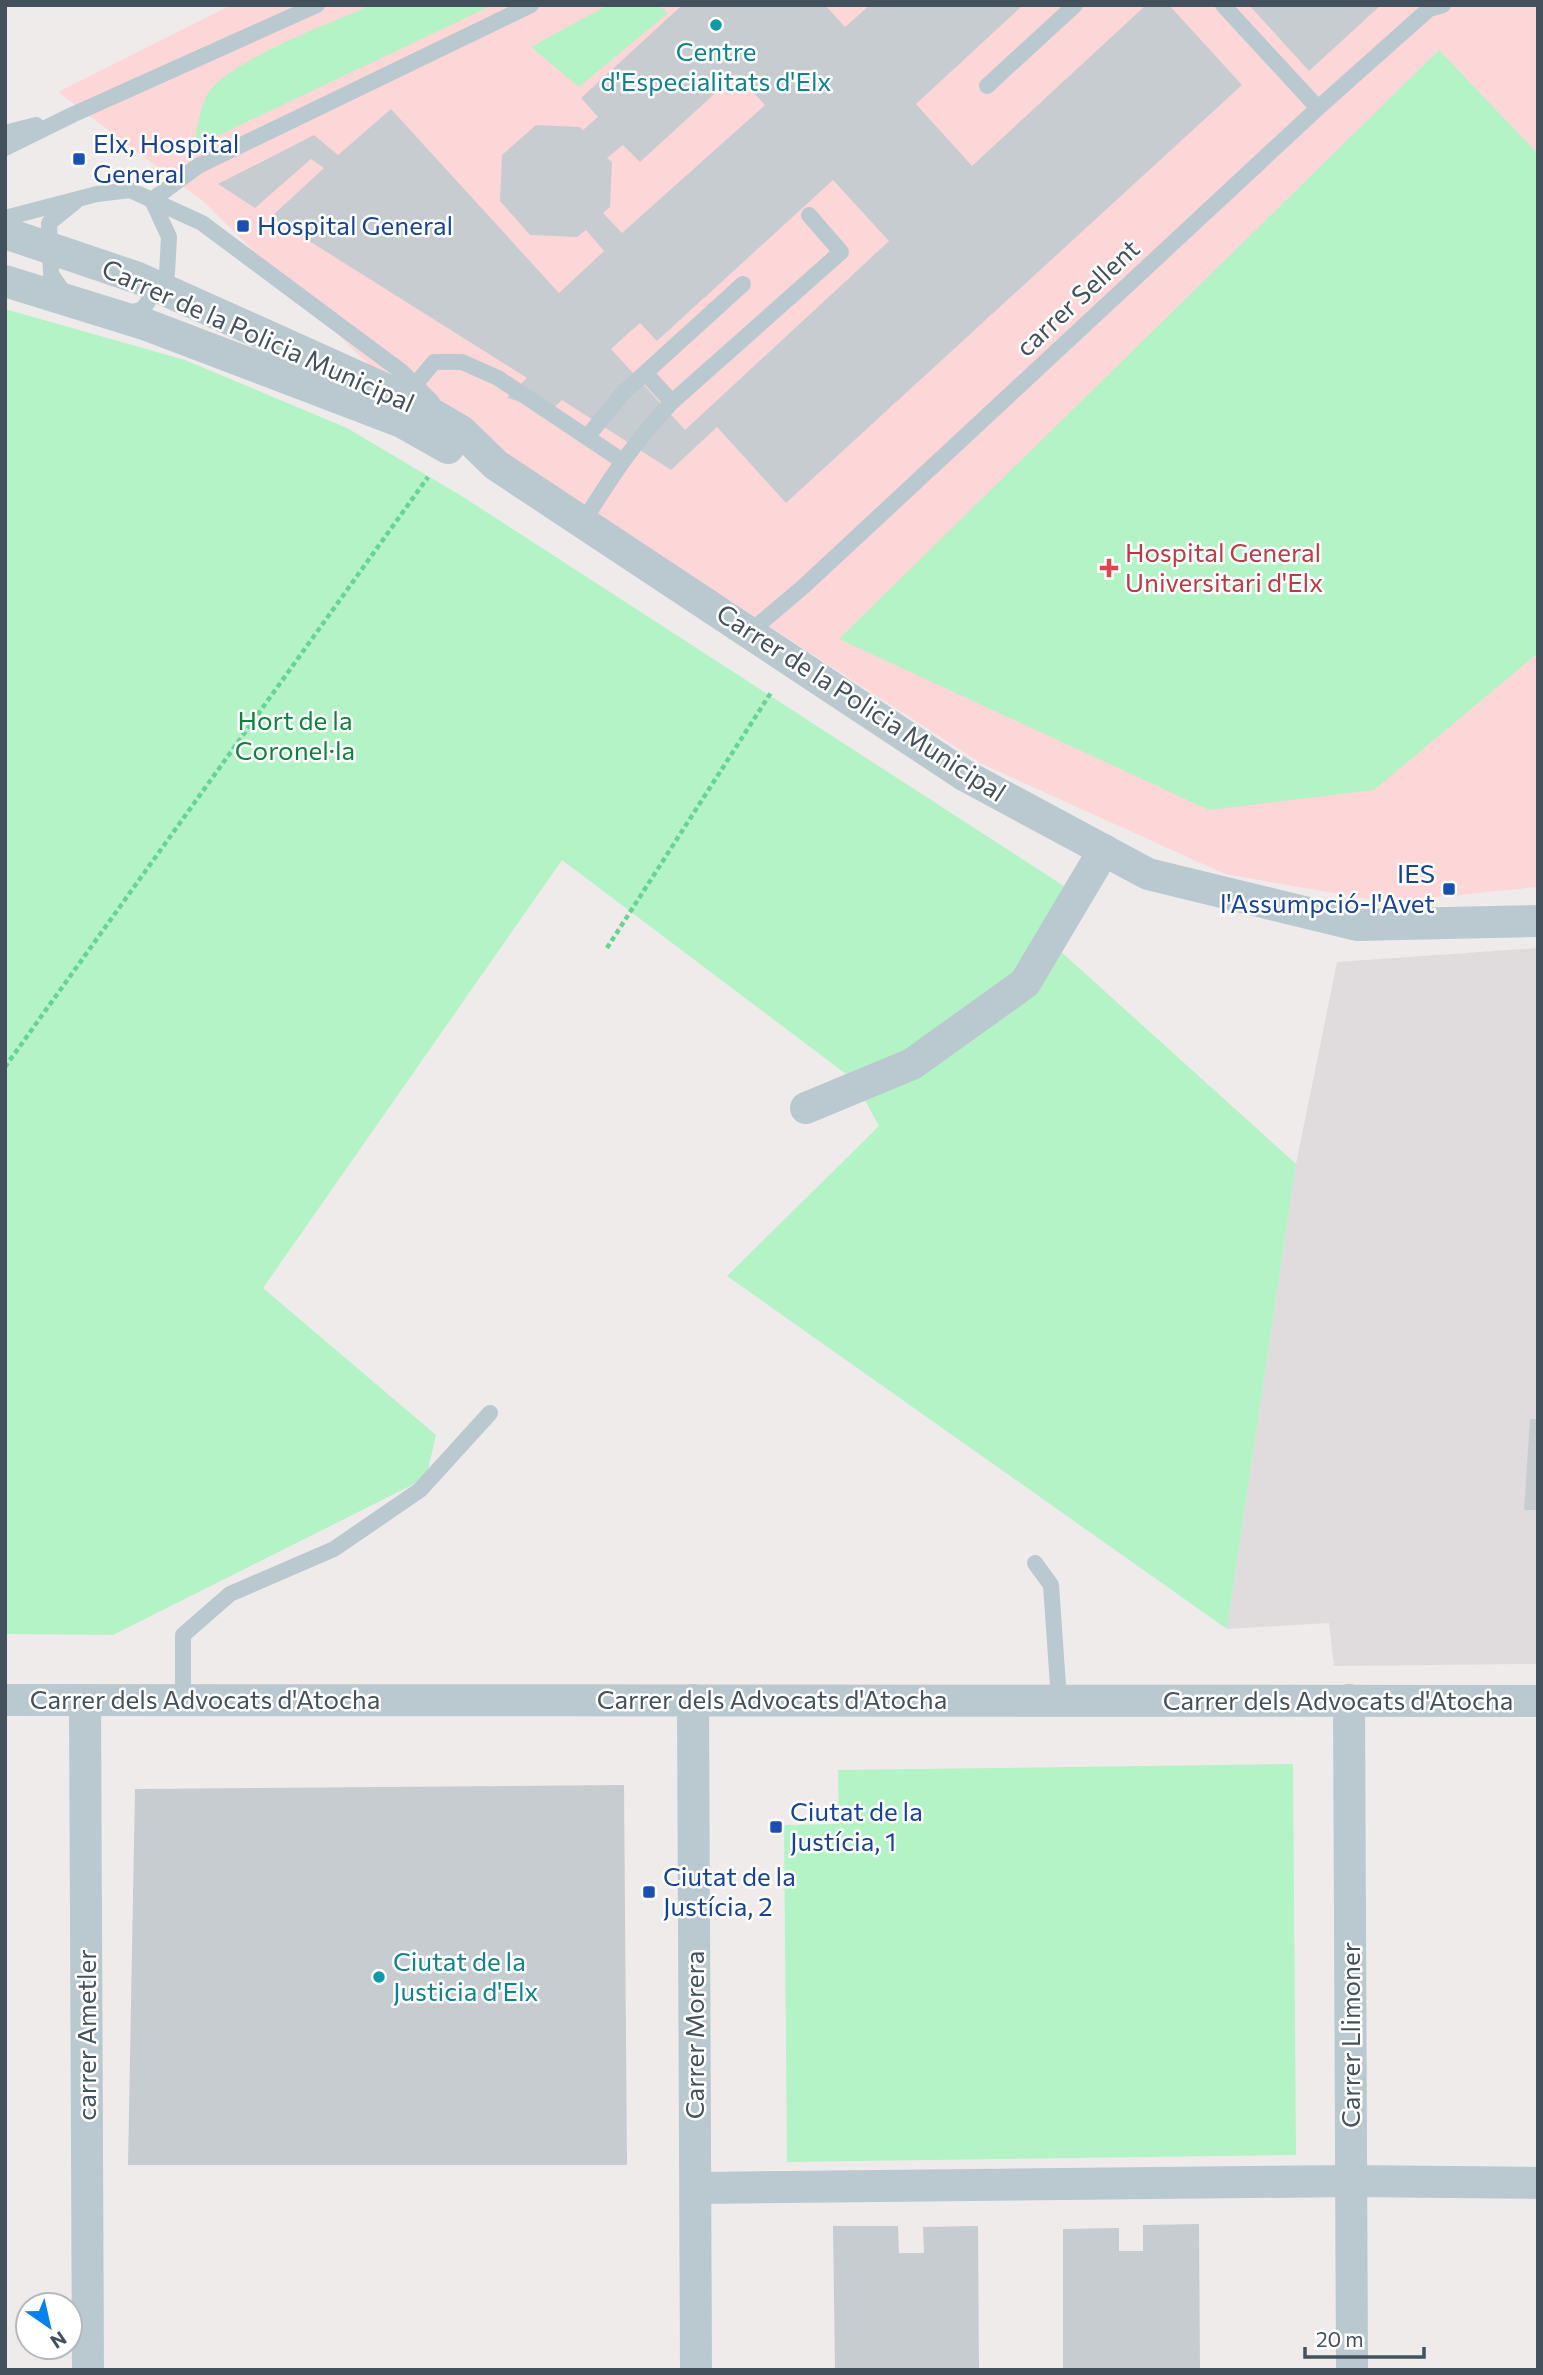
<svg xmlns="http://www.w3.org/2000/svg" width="1543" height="2375" viewBox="0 0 1543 2375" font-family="Commissioner,sans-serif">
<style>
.education{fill:#e0dcdd}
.medical{fill:#fdd7d7}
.green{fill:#b3f3c6}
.building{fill:#c7ccd1;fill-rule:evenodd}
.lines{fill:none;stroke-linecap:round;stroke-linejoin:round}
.path{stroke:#68d494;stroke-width:4.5;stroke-dasharray:5 3.5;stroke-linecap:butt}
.lane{stroke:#bac8d0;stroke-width:16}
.street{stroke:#bac8d0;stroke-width:32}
.culture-dot{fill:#0f9aa8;stroke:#fff;stroke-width:2.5}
.transit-dot{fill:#1a4fb4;stroke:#fff;stroke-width:2.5}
.health-dot{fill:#e0444e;stroke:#fff;stroke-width:2.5}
.labels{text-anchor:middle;stroke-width:5;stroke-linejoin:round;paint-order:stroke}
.culture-label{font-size:26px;fill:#0d838f;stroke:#fff}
.transit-label{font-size:26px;fill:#164399;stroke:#fff;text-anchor:start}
.street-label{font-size:26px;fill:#42515b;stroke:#fff}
.health-label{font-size:26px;fill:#be3a42;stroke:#fff;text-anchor:start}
.park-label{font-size:26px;fill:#0c823c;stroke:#fff}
</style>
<rect width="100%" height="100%" fill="#efebeb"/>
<!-- education -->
<polygon class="education" points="1538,948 1538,1664 1334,1666 1329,1623 1227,1629 1296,1164 1337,962"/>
<!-- medical -->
<polygon class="medical" points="231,5 1538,5 1538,887 1385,902 1225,874 982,764 377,373 204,202 58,92"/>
<!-- green -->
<g class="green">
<path d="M372,5h121l-299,142c3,-17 5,-37 13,-52 18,-33 128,-74 165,-90z"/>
<polygon points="608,5 658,5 668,13 579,87 531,47"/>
<polygon points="1439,50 1538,154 1538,653 1374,790 1209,810 839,639"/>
<polygon points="5,309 185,360 347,428 460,495 1067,888 1048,940 1296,1164 1227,1629 727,1276 879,1126 854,1080 562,860 263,1288 436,1435 426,1478 113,1635 5,1634"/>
<polygon points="1293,1764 1296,2155 787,2162 784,1825 839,1824 838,1770"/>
</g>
<!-- building -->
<g class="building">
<path d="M677,5h148l20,22 25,-22h153l-107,99 56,62 174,-161h23l73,80 -456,418 -69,-76 -46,43 -109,-70 -12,11 -43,-13 20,-20 -256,-161 53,-49 -13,-9 -56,49 -37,-24 96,-49 24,20 53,-46 168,184 45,-42 -18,-21 -9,7 -47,-2 -30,-34 2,-46 34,-30 44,2 3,3 15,-13 -17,-19 99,-91zM736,74l29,31 -143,128 -19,-20 7,-6 2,-45 -5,-4 16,-13 17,17zM833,180l56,61 -204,189 -74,-81 29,-26 17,18z"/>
<polygon points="1249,5 1381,5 1309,71"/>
<polygon points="1530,1419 1538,1419 1538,1510 1524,1510"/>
<polygon points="624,1785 627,2165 128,2165 135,1789"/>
<polygon points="1199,2224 1200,2370 1063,2370 1063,2229 1119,2228 1119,2251 1143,2251 1143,2225"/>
<polygon points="833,2226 898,2226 899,2253 924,2253 923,2227 978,2226 979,2370 835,2370"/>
</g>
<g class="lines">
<!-- path -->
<g class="path">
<polyline points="607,948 772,691"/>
<polyline points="5,1067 428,477"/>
</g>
<!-- lane -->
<g class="lane">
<polyline points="1223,5 1318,108"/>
<polyline points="987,86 1075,5"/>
<polyline points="5,133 36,125"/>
<polyline points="5,148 72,115 317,5"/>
<polyline points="152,200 198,166 531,5"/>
<polyline points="5,218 97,194 130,190 202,223 402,372 432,402"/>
<polyline points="66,296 51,274 49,223 75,202"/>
<polyline points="124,315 143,309 167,273 169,237 152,200"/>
<polyline points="646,374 672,402"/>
<polyline points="410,391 434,362 462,362 498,378 621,460"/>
<polyline points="587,437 623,393 743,284"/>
<path d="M583,522c29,-46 51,-80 89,-120l169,-150 -32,-37"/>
<polyline points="750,632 803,587 1318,108 1429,9 1443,5"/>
<polyline points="1035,1563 1051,1585 1059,1700"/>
<polyline points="183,1701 183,1635 230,1594 334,1549 420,1490 490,1413"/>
</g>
<!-- street -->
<g class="street">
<polyline points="5,233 138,278 405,398 461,431 496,465 964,775 1148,874 1357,925 1538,921"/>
<polyline points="5,281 147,325 402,422 448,448"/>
<polyline points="806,1108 912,1064 1025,983 1104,850"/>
<polyline points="5,1700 1538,1701"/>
<polyline points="85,1700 88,2370"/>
<polyline points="693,1700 696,2370"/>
<polyline points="1349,1700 1352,2370"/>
<polyline points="696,2188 1352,2181 1538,2183"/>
</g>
</g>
<!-- markers -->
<g class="culture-dot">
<circle cx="716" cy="25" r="7"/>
<circle cx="379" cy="1977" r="7"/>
</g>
<g class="transit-dot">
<rect x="72" y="152" width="14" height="14" rx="3.5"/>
<rect x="236" y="219" width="14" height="14" rx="3.5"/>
<rect x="1442" y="882" width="14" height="14" rx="3.5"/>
<rect x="769" y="1820" width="14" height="14" rx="3.5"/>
<rect x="642" y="1885" width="14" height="14" rx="3.5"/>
</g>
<path class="health-dot" d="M1105.5 557.5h7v7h7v7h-7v7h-7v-7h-7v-7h7z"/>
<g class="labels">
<!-- culture labels -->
<g class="culture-label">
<text x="716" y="61">Centre<tspan x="716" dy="30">d'Especialitats d'Elx</tspan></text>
<text x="393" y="1971" text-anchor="start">Ciutat de la<tspan x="393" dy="30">Justicia d'Elx</tspan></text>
</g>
<!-- transit labels -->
<g class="transit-label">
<text x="93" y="153">Elx, Hospital<tspan x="93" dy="30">General</tspan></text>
<text x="257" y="235">Hospital General</text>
<text x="1435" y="883" text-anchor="end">IES<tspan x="1435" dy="30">l'Assumpció-l'Avet</tspan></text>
<text x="790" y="1821">Ciutat de la<tspan x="790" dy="30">Justícia, 1</tspan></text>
<text x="663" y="1886">Ciutat de la<tspan x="663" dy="30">Justícia, 2</tspan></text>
</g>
<!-- street labels -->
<g class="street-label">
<text transform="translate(1078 298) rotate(-43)" y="9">carrer Sellent</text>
<text transform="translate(258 336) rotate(24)" y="9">Carrer de la Policia Municipal</text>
<text transform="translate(861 703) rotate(33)" y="9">Carrer de la Policia Municipal</text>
<text x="205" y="1709">Carrer dels Advocats d'Atocha</text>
<text x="772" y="1709">Carrer dels Advocats d'Atocha</text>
<text x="1338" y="1710">Carrer dels Advocats d'Atocha</text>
<text transform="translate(87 2035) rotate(-90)" y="9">carrer Ametler</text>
<text transform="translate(695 2035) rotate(-90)" y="9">Carrer Morera</text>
<text transform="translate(1351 2035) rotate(-90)" y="9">Carrer Llimoner</text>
</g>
<!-- health labels -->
<g class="health-label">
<text x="1125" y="562">Hospital General<tspan x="1125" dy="30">Universitari d'Elx</tspan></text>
</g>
<!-- park labels -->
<g class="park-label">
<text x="295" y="730">Hort de la<tspan x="295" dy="30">Coronel·la</tspan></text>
</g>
</g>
<!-- border -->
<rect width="1543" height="2375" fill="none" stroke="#42515b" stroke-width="14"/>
<!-- north arrow -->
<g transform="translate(49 2326) rotate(146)"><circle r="33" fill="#ffffff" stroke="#b3b9bd" stroke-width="2"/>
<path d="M0-5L12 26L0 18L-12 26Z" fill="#0681ee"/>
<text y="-10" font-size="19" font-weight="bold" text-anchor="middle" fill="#42515b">N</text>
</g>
<!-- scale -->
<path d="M1305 2347v10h119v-10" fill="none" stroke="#42515b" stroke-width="3.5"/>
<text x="1316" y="2347" font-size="21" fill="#42515b" stroke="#ffffff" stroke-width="5" paint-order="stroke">20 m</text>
</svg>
